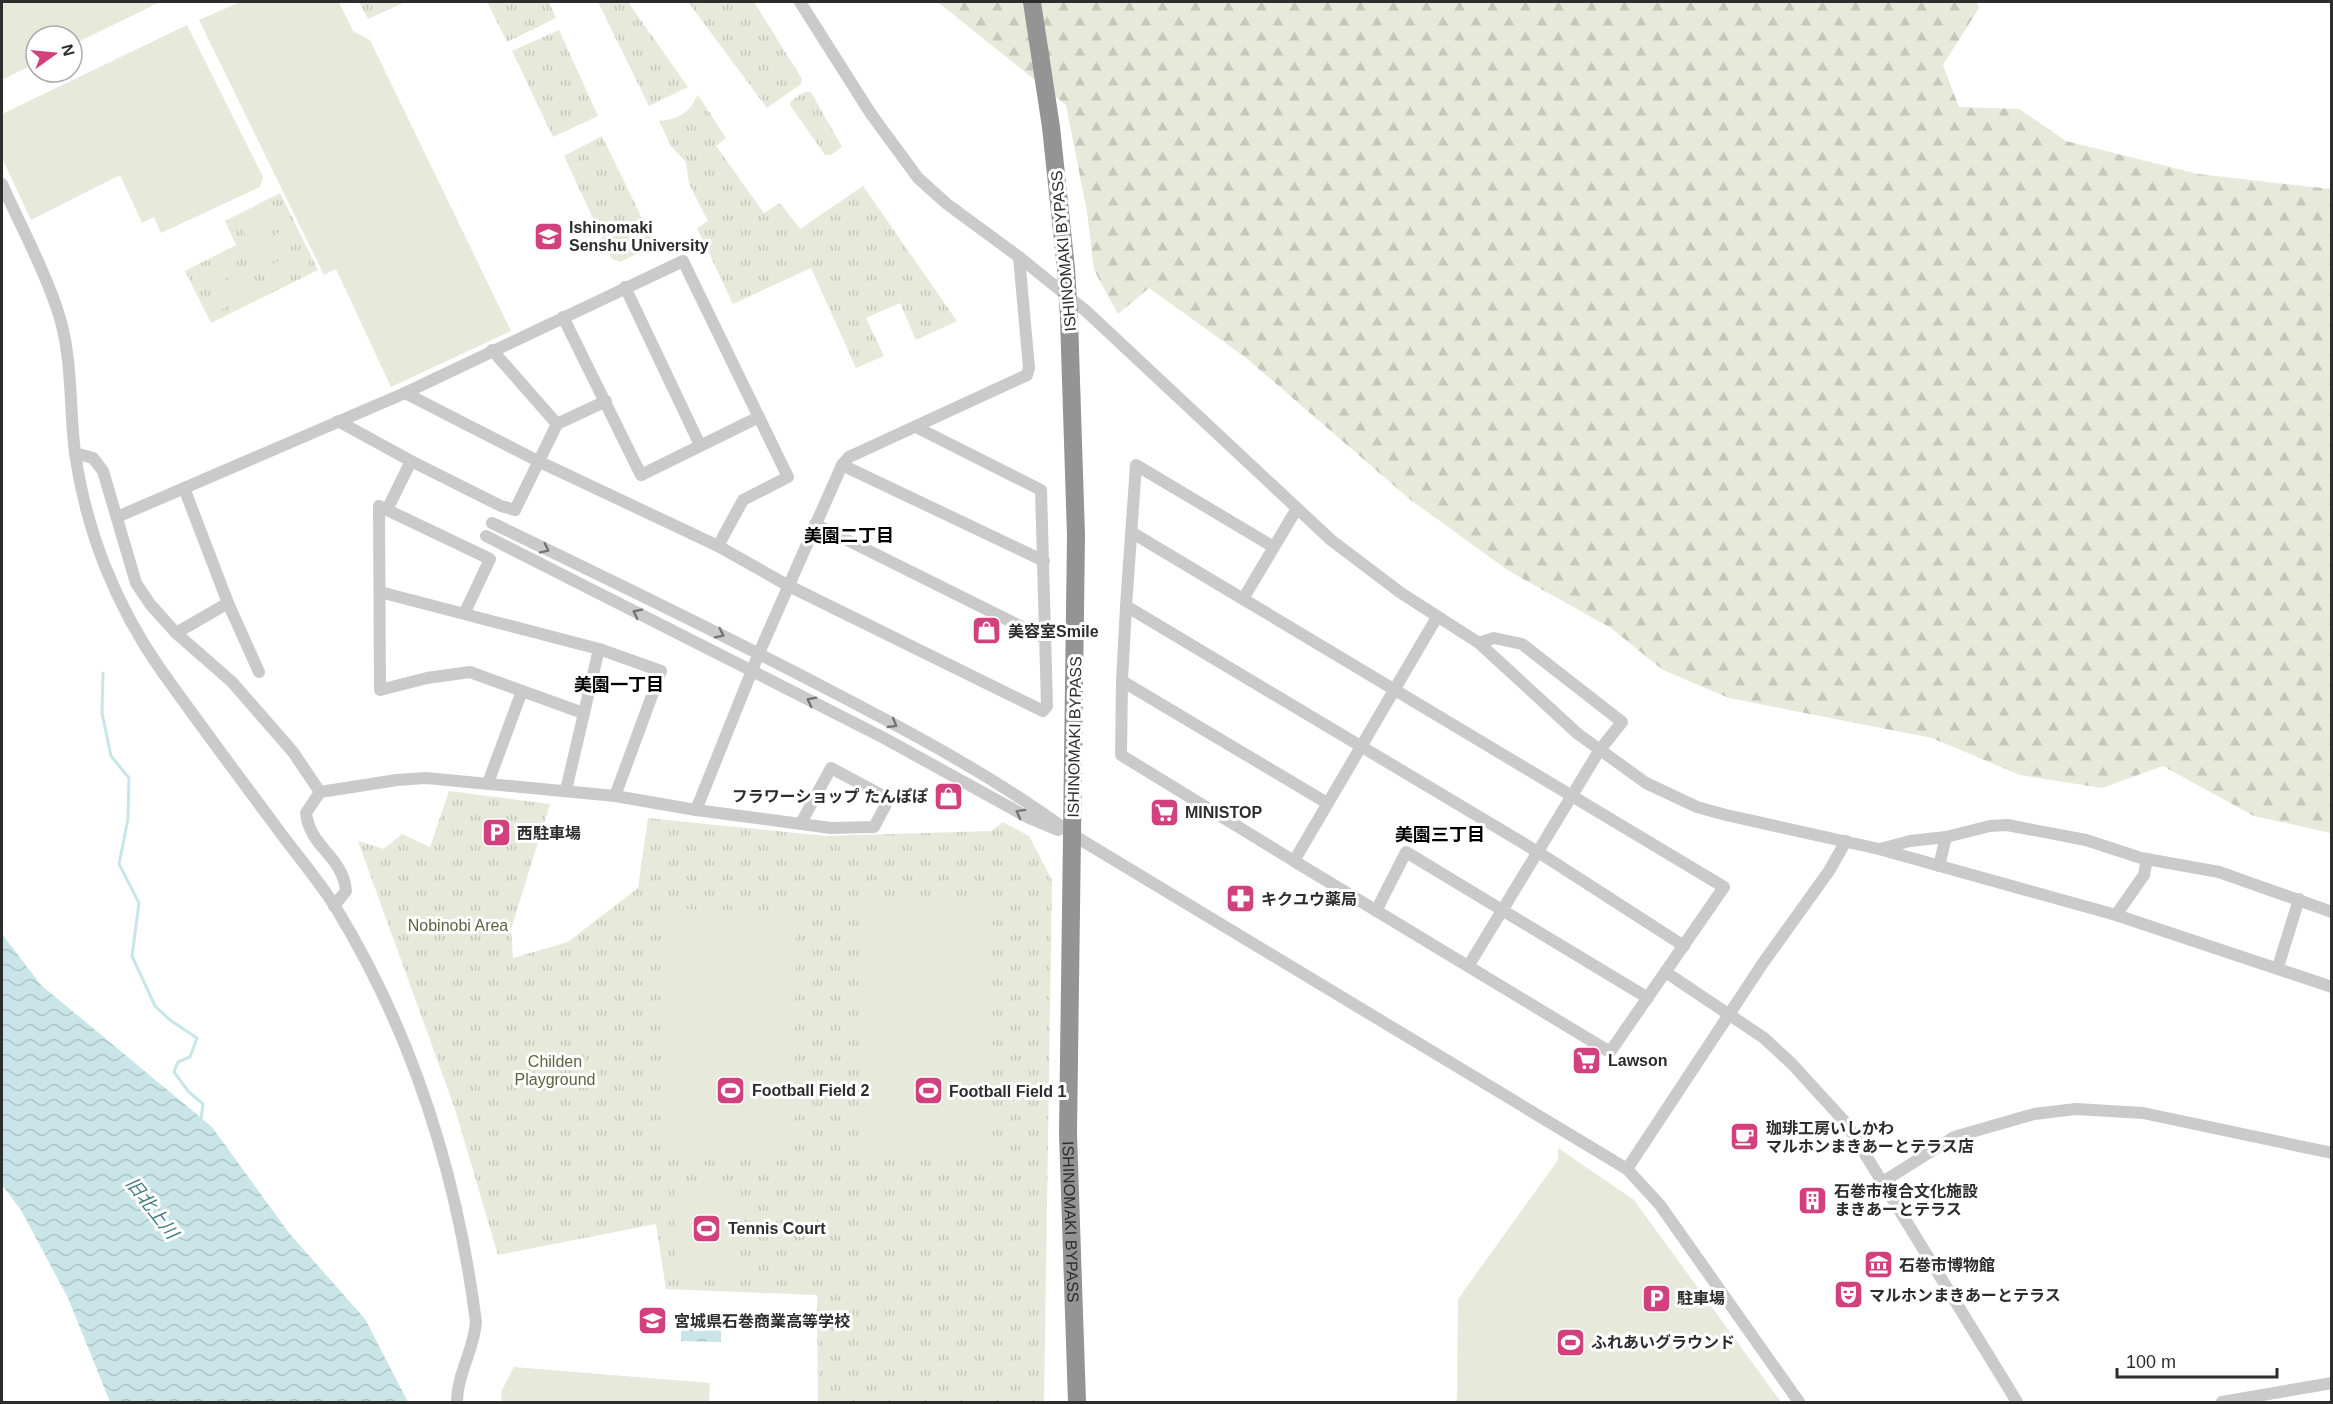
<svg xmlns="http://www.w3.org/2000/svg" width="2333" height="1404" viewBox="0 0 2333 1404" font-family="Arial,'Noto Sans JP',sans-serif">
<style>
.grass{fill:url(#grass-tufts)}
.forest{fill:url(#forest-firs)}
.pitch{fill:#e7e9db}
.water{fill:url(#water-waves)}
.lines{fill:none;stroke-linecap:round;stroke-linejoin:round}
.stream{stroke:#c9e5e7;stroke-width:3}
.minor{stroke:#cacaca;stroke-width:12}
.highway{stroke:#949494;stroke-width:18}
.highway-bridge{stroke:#949494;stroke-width:18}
.oneway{stroke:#747474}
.labels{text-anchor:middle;stroke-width:6;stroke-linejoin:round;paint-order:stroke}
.poi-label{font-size:16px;font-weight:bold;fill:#2d2d2d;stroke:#fff;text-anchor:start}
.street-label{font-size:16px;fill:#2d2d2d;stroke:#fff}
.park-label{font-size:16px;fill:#5c633f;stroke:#fff}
.neighbourhood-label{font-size:18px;font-weight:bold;fill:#000;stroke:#fff}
.water-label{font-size:18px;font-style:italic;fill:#417c7f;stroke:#fff}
</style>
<defs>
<pattern id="grass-tufts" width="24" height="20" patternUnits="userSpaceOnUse" patternTransform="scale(1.5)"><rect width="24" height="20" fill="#e7e9db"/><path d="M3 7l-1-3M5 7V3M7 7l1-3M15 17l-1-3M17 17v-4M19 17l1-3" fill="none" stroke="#c6c8bc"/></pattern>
<pattern id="forest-firs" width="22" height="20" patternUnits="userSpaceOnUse" patternTransform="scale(1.5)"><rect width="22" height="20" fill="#e7e9db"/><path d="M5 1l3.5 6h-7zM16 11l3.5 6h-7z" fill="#c6c8bc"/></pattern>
<pattern id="water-waves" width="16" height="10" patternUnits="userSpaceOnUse" patternTransform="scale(1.5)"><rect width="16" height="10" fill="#c9e5e7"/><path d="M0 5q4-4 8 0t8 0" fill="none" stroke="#adc5c6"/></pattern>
</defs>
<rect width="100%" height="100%" fill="#fff"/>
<!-- grass -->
<g class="grass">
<polygon points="359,2 405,2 368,19"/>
<polygon points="487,2 549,2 556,18 507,42"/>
<polygon points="598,2 628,2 688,87 649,106"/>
<polygon points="688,2 754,2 802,79 801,84 767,108"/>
<polygon points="559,30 598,116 553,137 512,51"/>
<polygon points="804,92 811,92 842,147 831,155 825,155 790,105 791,101"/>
<path d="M698,95l28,43 -10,8 48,67 16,-10 20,26 63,-43 94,135 -41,19 -16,-37 -34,15 18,38 -28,12 -45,-100 -78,36 -36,-76 11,-7 -19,-37 -3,-22 -15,-16 -12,-25c20,-2 29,-7 39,-26z"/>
<polygon points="602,136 655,245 620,262 612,259 564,156"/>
<polygon points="280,193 318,270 211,323 185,271 236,245 225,221"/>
<polygon points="449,791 550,804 511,929 513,958 568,942 638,888 648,818 825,836 991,831 1003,822 1029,836 1052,880 1044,1402 818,1402 817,1295 666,1289 656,1224 498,1255 455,1109 358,841 384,849 402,834 430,847"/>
</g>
<!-- forest -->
<polygon class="forest" points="938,2 1977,2 1979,8 1943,65 1959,107 2019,109 2066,141 2198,174 2331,189 2331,833 2254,816 2163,766 2102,788 2020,775 1932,738 1729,698 1663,670 1611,628 1509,571 1412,501 1245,357 1149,288 1118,314 1094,270 1087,212 1066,105"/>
<!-- pitch -->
<g class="pitch">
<polygon points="2,2 160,2 72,45 72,36 36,36 36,63 2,80"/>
<polygon points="240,2 339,2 353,31 370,40 511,331 391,387 336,269 324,275 199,20"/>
<polygon points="187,25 263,177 260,187 161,233 154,217 142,223 120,175 31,220 2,158 2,114"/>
<polygon points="274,206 282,221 248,239 240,224"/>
<polygon points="286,229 294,245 260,262 252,247"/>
<polygon points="297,252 305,267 271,285 263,269"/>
<polygon points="232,256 240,272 206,289 198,274"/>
<polygon points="243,279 251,294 217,312 209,296"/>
<rect x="865" y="903" width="127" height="252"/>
<polygon points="668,909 796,910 794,1157 666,1155"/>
<polygon points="1558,1148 1634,1200 1781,1402 1455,1402 1457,1399 1458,1299 1558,1160"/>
<polygon points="738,1184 738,1270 675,1272 676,1186"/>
<polygon points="514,1367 710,1383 709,1402 502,1402 501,1392"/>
</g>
<!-- water -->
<g class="water">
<polygon points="2,934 41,985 212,1127 289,1233 365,1319 408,1402 110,1402 68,1298 21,1210 2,1185"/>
<polygon points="681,1315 721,1316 721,1342 681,1341"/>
</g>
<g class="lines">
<!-- stream -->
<polyline class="stream" points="103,673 102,713 111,756 129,778 128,819 119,864 139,903 132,956 155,1006 170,1020 197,1038 190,1057 178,1062 174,1072 188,1091 203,1104 201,1119"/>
<!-- minor -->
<g class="minor">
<polyline points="800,2 871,114 918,178 947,204 1019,257 1086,311 1331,540 1401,593 1479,643 1578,734 1646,783 1697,807 1726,815 1879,849 2116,915 2332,987"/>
<path d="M2,184c18,41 41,82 55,125 16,45 12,96 18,144 11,78 41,153 86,217 37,52 75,103 113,154 20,28 44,55 62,84 78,128 121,266 140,414 -2,28 -19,52 -19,80"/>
<polyline points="625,287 700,445"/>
<polyline points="563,317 641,475 759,417"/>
<polyline points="405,393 540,462 718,546 789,586 1043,711 1047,706 1041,490 916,427"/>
<polyline points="338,421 411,461 501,506 515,510 557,424 492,350"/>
<polyline points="557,424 606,401"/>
<path d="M75,453l18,5 10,13 33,112 14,21 26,29 56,49 61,70 27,40 -14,21c4,35 37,43 40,78l-12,15"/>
<polyline points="842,465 1044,561"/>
<polyline points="184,488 228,603 259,672"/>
<polyline points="387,510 411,461"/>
<polyline points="1296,510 1243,599 1724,887 1610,1052 1294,861 1437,617"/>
<polyline points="117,517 405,393 683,261 788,477 743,500 718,546"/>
<path d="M492,523c114,55 227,109 339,168 83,43 167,88 242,144l554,334 33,36 139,197"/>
<polyline points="815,524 1046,639"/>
<polyline points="1131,532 1243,599"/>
<polyline points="486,536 884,738 1029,818 1058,830"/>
<polyline points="1272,546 1136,465 1126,606 1538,852 1684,946"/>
<polyline points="380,592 599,649 661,671 615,796"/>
<polyline points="1126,606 1122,681 1327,803"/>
<polyline points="465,612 490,559 379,506 380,690 427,678 470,672 583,713"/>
<polyline points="176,633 228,603"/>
<polyline points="1122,681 1121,755 1294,861"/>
<polyline points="488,783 522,691"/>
<polyline points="566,790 599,649"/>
<polyline points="320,792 397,780 426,778 615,796 696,810 759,653 842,465 849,457 1027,375 1029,368 1019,257"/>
<polyline points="696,810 831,828 874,827 889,799 831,768 801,823"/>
<polyline points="1880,849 1910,841 1946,837 1990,826 2007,825 2086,840 2141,858 2219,872 2332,912"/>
<polyline points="1939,866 1946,837"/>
<polyline points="1376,911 1406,852 1648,998"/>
<polyline points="2116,915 2144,875 2147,859"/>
<polyline points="1469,965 1599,751 1622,722 1522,644 1494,638 1479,643"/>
<polyline points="2278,967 2299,899"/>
<polyline points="1667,973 1764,1038 1792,1064 1846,1123 2017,1402"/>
<polyline points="1627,1169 1763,963 1829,871 1846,841"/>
<polyline points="1884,1181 1954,1137 2034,1114 2076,1109 2143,1113 2332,1153"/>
<polyline points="2222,1402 2332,1383"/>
</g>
<!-- highway -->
<g class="highway">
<polyline points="1032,2 1051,127 1066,269"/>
<path id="s1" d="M1069,318l7,218 -8,598 9,268"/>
</g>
<!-- highway-bridge -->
<polyline class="highway-bridge" points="1066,269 1069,318"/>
</g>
<!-- one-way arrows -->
<defs><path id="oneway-chevron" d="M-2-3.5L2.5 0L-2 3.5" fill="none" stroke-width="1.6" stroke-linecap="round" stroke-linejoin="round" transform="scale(1.5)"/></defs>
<g class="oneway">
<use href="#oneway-chevron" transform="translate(545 549) rotate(26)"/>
<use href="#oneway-chevron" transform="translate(637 613) rotate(-153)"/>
<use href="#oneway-chevron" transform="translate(720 634) rotate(26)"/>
<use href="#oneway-chevron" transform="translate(811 701) rotate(-153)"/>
<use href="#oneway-chevron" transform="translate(893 724) rotate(30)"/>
<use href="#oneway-chevron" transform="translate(1020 813) rotate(-151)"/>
</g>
<!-- icons -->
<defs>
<symbol id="university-square" viewBox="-11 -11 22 22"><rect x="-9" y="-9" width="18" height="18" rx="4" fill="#d2417d" stroke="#fff"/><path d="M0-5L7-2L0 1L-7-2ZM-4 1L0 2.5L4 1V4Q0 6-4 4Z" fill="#fff"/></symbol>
<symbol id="shop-square" viewBox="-11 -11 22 22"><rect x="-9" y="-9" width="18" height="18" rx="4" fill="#d2417d" stroke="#fff"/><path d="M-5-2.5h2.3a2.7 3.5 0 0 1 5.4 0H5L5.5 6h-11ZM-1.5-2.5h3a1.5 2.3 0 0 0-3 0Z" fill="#fff"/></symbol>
<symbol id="supermarket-square" viewBox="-11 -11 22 22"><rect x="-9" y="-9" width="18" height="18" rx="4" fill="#d2417d" stroke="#fff"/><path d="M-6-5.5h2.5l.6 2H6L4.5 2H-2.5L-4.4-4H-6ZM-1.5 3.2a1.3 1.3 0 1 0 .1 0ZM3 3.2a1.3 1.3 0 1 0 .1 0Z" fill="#fff"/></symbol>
<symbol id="parking-square" viewBox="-11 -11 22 22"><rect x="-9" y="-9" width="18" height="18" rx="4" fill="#d2417d" stroke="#fff"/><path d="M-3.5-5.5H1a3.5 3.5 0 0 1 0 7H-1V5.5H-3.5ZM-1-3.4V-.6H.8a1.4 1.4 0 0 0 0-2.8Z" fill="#fff"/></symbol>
<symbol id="pharmacy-square" viewBox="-11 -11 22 22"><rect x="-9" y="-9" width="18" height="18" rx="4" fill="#d2417d" stroke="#fff"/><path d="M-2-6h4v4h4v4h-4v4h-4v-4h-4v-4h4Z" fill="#fff"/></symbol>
<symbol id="stadium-square" viewBox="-11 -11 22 22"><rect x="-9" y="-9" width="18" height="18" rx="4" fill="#d2417d" stroke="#fff"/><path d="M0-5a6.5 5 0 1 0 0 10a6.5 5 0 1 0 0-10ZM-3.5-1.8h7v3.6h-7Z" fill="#fff"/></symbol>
<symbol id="cafe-square" viewBox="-11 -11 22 22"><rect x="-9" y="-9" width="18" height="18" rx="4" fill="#d2417d" stroke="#fff"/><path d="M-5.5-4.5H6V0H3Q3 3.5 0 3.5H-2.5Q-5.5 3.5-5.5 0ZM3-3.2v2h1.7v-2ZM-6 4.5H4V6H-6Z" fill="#fff"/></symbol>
<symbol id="building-square" viewBox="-11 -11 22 22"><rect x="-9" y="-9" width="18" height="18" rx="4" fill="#d2417d" stroke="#fff"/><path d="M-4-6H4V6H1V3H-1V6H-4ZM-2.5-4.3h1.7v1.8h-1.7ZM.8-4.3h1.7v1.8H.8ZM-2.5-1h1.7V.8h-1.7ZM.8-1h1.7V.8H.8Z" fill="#fff"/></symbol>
<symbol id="museum-square" viewBox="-11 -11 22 22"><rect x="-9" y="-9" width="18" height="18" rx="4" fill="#d2417d" stroke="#fff"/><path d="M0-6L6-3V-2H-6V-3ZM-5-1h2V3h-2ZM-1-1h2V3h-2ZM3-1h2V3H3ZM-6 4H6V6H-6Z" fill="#fff"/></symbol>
<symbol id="theatre-square" viewBox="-11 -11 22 22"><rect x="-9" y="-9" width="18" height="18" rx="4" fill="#d2417d" stroke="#fff"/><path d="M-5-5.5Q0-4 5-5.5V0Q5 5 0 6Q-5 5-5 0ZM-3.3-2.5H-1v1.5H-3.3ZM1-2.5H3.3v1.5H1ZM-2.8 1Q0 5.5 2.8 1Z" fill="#fff"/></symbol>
<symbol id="school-square" viewBox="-11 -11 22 22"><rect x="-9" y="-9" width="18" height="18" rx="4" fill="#d2417d" stroke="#fff"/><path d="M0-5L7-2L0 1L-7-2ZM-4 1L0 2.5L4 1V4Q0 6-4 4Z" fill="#fff"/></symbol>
</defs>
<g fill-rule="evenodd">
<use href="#university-square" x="532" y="220" width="33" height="33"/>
<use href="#shop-square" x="970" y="614" width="33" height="33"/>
<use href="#shop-square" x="932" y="780" width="33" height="33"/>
<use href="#supermarket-square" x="1148" y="796" width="33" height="33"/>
<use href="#parking-square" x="480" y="816" width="33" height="33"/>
<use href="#pharmacy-square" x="1224" y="882" width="33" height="33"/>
<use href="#supermarket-square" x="1570" y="1044" width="33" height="33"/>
<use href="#stadium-square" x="714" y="1074" width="33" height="33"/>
<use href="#stadium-square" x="912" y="1074" width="33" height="33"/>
<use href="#cafe-square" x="1728" y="1120" width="33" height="33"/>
<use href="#building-square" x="1796" y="1184" width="33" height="33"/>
<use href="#stadium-square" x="690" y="1212" width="33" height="33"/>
<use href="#museum-square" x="1862" y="1248" width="33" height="33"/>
<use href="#theatre-square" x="1832" y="1278" width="33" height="33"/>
<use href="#parking-square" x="1640" y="1282" width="33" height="33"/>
<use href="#school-square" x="636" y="1304" width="33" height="33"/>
<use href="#stadium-square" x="1554" y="1326" width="33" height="33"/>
</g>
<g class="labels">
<!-- poi labels -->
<g class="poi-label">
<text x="569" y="233">Ishinomaki<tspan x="569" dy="18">Senshu University</tspan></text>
<text x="1008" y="637">美容室Smile</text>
<text x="928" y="802" text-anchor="end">フラワーショップ たんぽぽ</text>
<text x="1185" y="818">MINISTOP</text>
<text x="517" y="839">西駐車場</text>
<text x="1261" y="905">キクユウ薬局</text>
<text x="1608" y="1066">Lawson</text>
<text x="752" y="1096">Football Field 2</text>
<text x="949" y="1097">Football Field 1</text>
<text x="1766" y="1134">珈琲工房いしかわ<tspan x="1766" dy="18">マルホンまきあーとテラス店</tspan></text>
<text x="1834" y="1197">石巻市複合文化施設<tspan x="1834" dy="18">まきあーとテラス</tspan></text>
<text x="728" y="1234">Tennis Court</text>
<text x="1899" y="1271">石巻市博物館</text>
<text x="1869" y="1301">マルホンまきあーとテラス</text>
<text x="1677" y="1304">駐車場</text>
<text x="674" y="1327">宮城県石巻商業高等学校</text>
<text x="1591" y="1348">ふれあいグラウンド</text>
</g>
<!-- street labels -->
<g class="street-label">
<text transform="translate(1063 251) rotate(-95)" y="6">ISHINOMAKI BYPASS</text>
<text transform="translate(1074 737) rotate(-89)" y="6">ISHINOMAKI BYPASS</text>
<text dy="6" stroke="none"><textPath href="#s1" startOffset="904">ISHINOMAKI BYPASS</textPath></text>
</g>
<!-- park labels -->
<g class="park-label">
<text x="458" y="931">Nobinobi Area</text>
<text x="555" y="1067">Childen<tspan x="555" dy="18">Playground</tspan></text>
</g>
<!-- neighbourhood labels -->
<g class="neighbourhood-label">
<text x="849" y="542">美園二丁目</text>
<text x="619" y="691">美園一丁目</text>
<text x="1440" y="841">美園三丁目</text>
</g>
<!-- water labels -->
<g class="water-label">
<text transform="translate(152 1208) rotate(52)" y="6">旧北上川</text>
</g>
</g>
<!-- border -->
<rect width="2333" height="1404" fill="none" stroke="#2d2d2d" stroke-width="6"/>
<!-- north arrow -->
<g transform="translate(54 54) rotate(75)"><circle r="28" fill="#ffffff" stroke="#ababab" stroke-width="1.5"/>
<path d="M0-4.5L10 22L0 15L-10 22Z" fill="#d2417d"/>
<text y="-9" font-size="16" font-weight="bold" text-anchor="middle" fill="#2d2d2d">N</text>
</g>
<!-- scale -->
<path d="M2117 1368v9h160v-9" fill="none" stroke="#2d2d2d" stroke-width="3"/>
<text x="2126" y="1368" font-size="18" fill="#2d2d2d" stroke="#ffffff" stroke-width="4.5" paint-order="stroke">100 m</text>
</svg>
